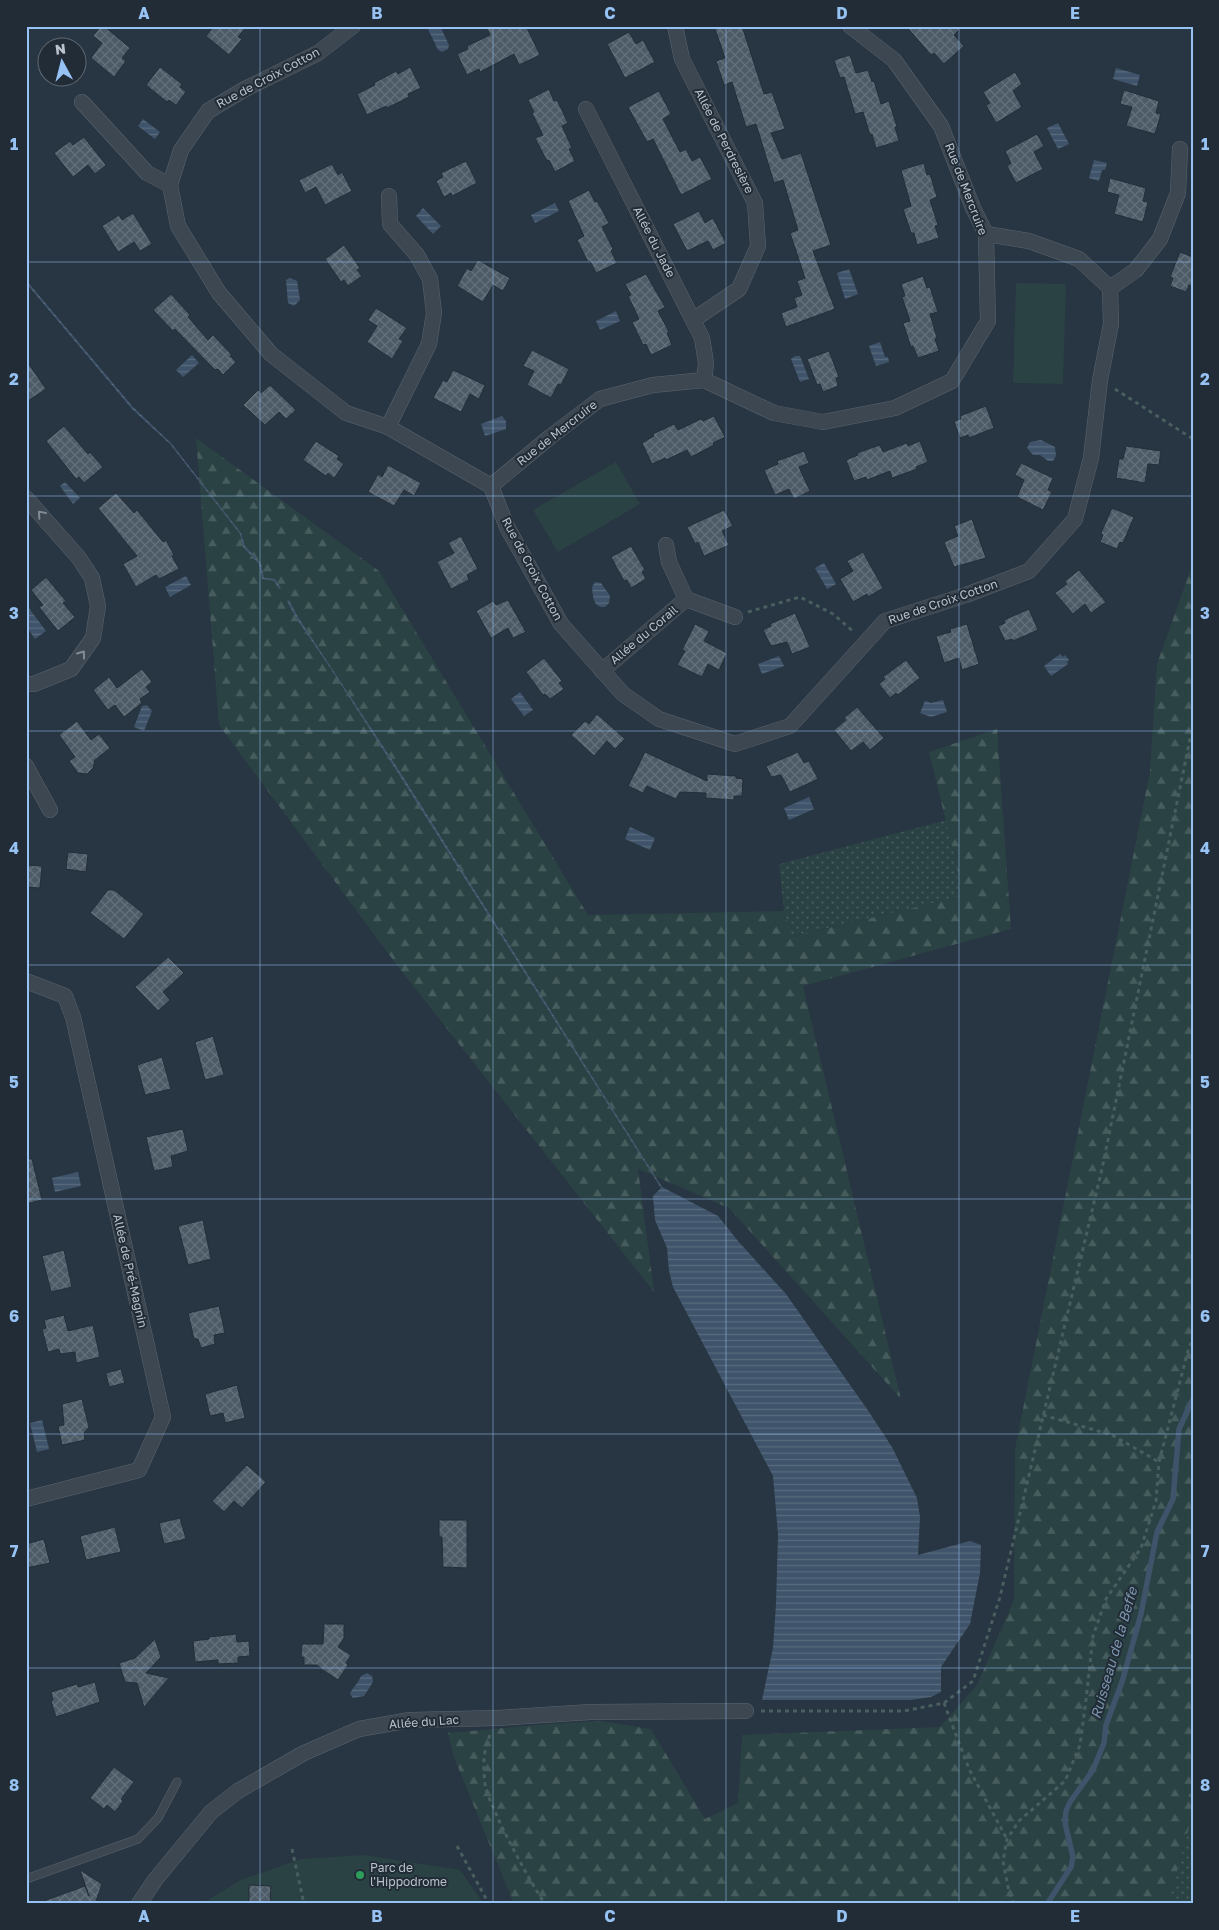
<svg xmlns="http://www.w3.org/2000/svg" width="1219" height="1930" viewBox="0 0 1219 1930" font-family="'Golos Text',sans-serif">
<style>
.green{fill:url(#green-dots)}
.forest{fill:url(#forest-firs)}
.pitch{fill:#2a4243}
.water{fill:url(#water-rules)}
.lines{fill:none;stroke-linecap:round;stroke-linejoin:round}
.stream{stroke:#3f546a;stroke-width:5.5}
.building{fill:url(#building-cross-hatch);stroke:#232e39}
.service-casing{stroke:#5a656f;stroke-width:9}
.minor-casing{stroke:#5a656f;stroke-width:16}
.path{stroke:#485e5f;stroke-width:3;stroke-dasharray:4 4;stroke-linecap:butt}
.service{stroke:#3c4752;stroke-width:8}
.minor{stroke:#3c4752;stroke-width:15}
.oneway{stroke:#818b95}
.grid{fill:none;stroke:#96c2f4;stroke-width:1;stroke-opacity:0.55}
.leisure-dot{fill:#2e9e5b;stroke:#212c37;stroke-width:2}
.labels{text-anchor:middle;stroke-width:4;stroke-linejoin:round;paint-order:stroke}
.street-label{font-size:12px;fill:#b9c2cb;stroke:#212c37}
.poi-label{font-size:12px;fill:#b9c2cb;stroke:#212c37;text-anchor:start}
.water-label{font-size:14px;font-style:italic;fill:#7c95ac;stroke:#212c37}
.neatline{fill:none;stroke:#96c2f4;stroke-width:2}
.grid-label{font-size:16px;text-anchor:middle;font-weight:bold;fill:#96c2f4}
</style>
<defs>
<pattern id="green-dots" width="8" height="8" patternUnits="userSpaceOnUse" patternTransform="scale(1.25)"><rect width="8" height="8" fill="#2a4243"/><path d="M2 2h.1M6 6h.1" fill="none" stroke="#475c5d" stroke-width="1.8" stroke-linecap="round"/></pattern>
<pattern id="forest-firs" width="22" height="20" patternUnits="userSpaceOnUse" patternTransform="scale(1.25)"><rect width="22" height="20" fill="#2a4243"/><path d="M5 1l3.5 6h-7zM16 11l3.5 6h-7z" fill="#475c5d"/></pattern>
<pattern id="water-rules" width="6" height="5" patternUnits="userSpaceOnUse" patternTransform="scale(1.25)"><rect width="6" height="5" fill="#3f546a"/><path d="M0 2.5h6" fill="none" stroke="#596b7e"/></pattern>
<pattern id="building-cross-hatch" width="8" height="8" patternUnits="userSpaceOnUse" patternTransform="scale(1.25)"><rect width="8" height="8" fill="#4c5b67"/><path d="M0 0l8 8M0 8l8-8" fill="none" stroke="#64717b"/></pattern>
</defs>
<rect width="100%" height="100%" fill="#283542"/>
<!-- green -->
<g class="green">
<polygon points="947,820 957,866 959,897 790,937 784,911 779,864"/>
<polygon points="1193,1813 1193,1904 1173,1904 1171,1893"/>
</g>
<!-- forest -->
<g class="forest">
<polygon points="196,438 379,571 588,915 784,911 791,937 959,897 957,866 929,752 997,729 1011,929 803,986 901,1399 729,1208 638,1169 654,1292 396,964 219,725"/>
<polygon points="1193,563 1193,1813 1171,1893 1173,1904 514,1904 453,1755 448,1733 548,1724 600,1721 651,1729 705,1819 738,1803 742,1735 940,1727 977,1685 1014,1600 1015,1449 1150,771 1157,664"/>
</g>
<!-- pitch -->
<g class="pitch">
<polygon points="1016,283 1066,284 1063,384 1013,383"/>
<polygon points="616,462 640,504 558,552 533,510"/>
<polygon points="365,1855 460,1870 484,1904 201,1904 241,1880 301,1859"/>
</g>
<!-- water -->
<g class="water">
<polygon points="432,26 440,26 449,45 448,49 442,52 438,50 428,29"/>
<polygon points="1116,68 1140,75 1137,86 1113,79"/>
<polygon points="143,119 160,132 155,139 138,126"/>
<polygon points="1058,123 1069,144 1058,149 1047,128"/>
<polygon points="1094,160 1107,163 1105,170 1102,170 1099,181 1089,178"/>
<polygon points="555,203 559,211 535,223 531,215"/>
<polygon points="423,208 441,226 433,234 416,216"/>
<polygon points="849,269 858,294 845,299 837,273"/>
<polygon points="290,278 297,281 300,300 294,306 288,303 286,280"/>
<polygon points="26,280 133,407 171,443 241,533 245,546 261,563 264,578 275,579 281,588 279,589 274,581 262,579 259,564 243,547 240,534 170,444 132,409 26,283"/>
<polygon points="616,311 620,321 600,330 596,321"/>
<polygon points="880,342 885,357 888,357 889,362 876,366 869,346"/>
<polygon points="192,355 199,363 183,377 176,370"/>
<polygon points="795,356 800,356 809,379 800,382 791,359"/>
<polygon points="502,416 506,421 506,429 485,436 481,424"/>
<polygon points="1041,440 1055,447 1056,456 1053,461 1048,461 1040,455 1033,455 1027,448 1030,442"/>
<polygon points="65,482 80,498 73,504 60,486"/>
<polygon points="824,563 836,584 827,589 815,568"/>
<polygon points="186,576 191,585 170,597 165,587"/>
<path d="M595,582l6,1 9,13 -1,7 -4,4c-12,1 -12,-10 -13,-20z"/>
<polygon points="289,600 298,617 400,772 662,1187 718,1216 738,1241 786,1294 867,1409 892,1447 917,1498 920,1517 918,1555 970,1541 981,1545 980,1573 970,1624 941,1667 941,1692 931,1697 911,1700 762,1700 773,1648 776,1604 778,1534 773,1476 673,1287 669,1271 667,1248 655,1220 653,1196 661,1188 398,773 331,669 296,618 287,601"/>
<polygon points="28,607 46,631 35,639 26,626 26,608"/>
<polygon points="1060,654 1063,657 1065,655 1069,660 1067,662 1068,664 1051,676 1044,666"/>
<polygon points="779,656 784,666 762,674 758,664"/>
<polygon points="520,692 533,710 524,716 511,699"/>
<polygon points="943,700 947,712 931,717 920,713 925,701 931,703"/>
<polygon points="147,705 152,711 144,731 134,727 142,706"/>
<polygon points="809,797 814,809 789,820 784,808"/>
<polygon points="630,827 655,838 650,850 625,839"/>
<polygon points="78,1172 81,1186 55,1192 52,1178"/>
<polygon points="42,1420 49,1449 37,1452 30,1423"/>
<path d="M367,1673l5,3 1,6 -9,14 -11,2 -3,-4c2,-6 8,-10 11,-18z"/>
</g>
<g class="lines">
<!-- stream -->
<polyline class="stream" points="1047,1904 1071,1867 1073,1857 1065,1823 1066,1811 1070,1802 1093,1770 1104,1743 1106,1725 1122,1682 1141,1614 1157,1532 1173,1499 1179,1429 1193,1399"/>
</g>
<!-- building -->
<g class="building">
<polygon points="101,26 104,26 130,48 122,58 126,61 114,77 91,58 102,43 93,36"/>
<polygon points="214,26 247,26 238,37 242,39 229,55 206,36"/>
<polygon points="486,26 526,26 540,55 519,65 514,54 480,72 479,69 467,75 457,54 468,49 467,46 490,35"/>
<polygon points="714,26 742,26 764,94 772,92 785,129 771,133 782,159 801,153 831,245 813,251 835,309 786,327 781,313 797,307 794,298 802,295 797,281 805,278 790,233 798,230 783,180 774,183 756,124 746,127 732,82 724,85 716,61 725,58"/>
<polygon points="906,26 963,26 954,35 964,46 944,64 934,53 931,55"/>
<polygon points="629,32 636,44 643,40 655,62 625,78 607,44"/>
<polygon points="850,55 856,73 868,70 872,82 874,81 881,104 889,101 897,127 895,127 899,141 876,148 872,134 870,135 863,112 855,114 844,77 840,78 834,60"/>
<polygon points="160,67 182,84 180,87 186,92 176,105 169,100 167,102 146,85"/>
<polygon points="410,67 421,88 408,94 409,97 387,108 386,106 367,115 357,94 375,85 374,83 396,71 398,74"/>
<polygon points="1015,72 1022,84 1013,91 1022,107 996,123 986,105 990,103 983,92"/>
<polygon points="549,89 554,101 557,100 568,123 562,126 572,148 569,149 575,161 555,172 549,160 547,161 535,138 543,135 532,113 534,112 528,100"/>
<polygon points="1124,90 1159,101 1156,113 1161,114 1155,134 1126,126 1132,107 1120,104"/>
<polygon points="659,91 671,114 663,119 680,152 686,149 692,161 700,157 712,179 681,195 653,139 647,142 628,107"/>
<polygon points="1037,134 1044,146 1034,152 1043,169 1016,183 1007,166 1011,163 1005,151"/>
<polygon points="84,137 106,165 95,174 88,165 73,177 54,153 70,141 73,145"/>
<polygon points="466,161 477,183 452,196 451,193 444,197 436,181 443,177 441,173"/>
<polygon points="924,163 927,175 930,174 937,197 930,200 938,225 935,226 939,238 917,245 914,233 911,233 903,209 911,206 901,170"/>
<polygon points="332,164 338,175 342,172 352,191 325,205 316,187 305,193 299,180"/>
<polygon points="1110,178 1146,188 1143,201 1148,202 1143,222 1114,214 1119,195 1107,192"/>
<polygon points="589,190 595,202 597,201 609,223 602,227 613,249 611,251 617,263 596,273 590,261 588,262 577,240 584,236 568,201"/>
<polygon points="699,211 705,223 713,218 726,243 713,250 708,241 687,251 673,224"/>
<polygon points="133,213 152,244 140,251 134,242 118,252 102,226 119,215 122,220"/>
<polygon points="344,245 360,268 357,270 362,276 348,286 344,280 341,282 325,259"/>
<polygon points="1180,252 1193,257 1193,286 1189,285 1186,292 1170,286 1173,278 1170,277"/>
<polygon points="478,260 510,278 503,291 493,285 483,302 457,286 467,268 471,271"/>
<polygon points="646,274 665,307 658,311 669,332 667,333 672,345 651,355 646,344 643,345 632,322 639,319 628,296 631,295 625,284"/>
<polygon points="923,276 927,288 930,287 938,312 930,314 937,338 935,339 939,351 918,358 913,346 911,347 903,323 910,321 902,297 905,296 901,284"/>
<polygon points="171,294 190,315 188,317 208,340 213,335 232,355 230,356 236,362 223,375 218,369 215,370 175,329 173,331 153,310"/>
<polygon points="376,308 407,328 399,339 403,341 392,359 367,342 377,326 368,320"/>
<polygon points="532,350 569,369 561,385 558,384 551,398 527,385 534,371 523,366"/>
<polygon points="829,351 839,377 836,378 838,386 823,392 820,384 817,385 807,359"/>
<polygon points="26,360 46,389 26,402"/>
<polygon points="453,370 485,385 479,399 470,394 461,412 433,398 443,380 447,382"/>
<polygon points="270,385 296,410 286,419 279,412 265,425 243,405 258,390 261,393"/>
<polygon points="986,406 994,428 969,438 968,435 960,438 954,421 961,419 960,416"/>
<polygon points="714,416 725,437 713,443 714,445 691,457 687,450 666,460 665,458 652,464 642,443 654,436 653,434 674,424 678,430 701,419 703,421"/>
<polygon points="64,426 88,454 90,452 103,467 84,483 79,477 76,479 46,441"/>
<polygon points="316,441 339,456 337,459 344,464 334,478 328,473 326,476 303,460"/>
<polygon points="920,441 928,462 916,467 917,469 892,478 890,471 867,480 866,477 854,481 846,460 858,455 857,453 880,445 883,452 907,443 908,446"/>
<polygon points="1126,446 1161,451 1159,465 1148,464 1145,483 1116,478 1119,459 1123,459"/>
<polygon points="804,451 809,463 799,467 810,491 794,499 789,489 775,495 764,470 778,464 777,461"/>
<polygon points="1021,463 1053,478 1048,490 1052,492 1043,510 1017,497 1024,480 1015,475"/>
<polygon points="388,465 421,483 414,496 404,490 394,506 368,492 378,474 382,477"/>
<polygon points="116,493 134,513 137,510 163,542 166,540 174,555 172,556 179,569 159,579 156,575 136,587 123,564 137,556 98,508"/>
<polygon points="1112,508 1134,517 1123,543 1120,542 1117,549 1100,542 1103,535 1101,533"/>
<polygon points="724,510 733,526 722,531 729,545 704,556 698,542 695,544 687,527"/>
<polygon points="972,519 986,558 954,567 944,542 958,536 954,526"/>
<polygon points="461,536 478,569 467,575 469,580 451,589 437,562 454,553 448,543"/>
<polygon points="631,546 645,570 642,572 646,579 631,588 627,580 624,581 611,557"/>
<polygon points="863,552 883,588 868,597 867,594 853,602 840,579 853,571 847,561"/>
<polygon points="1079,570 1106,602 1091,613 1085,604 1073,614 1055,593 1067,584 1065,581"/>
<polygon points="46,577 66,601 63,603 75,617 58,631 39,607 43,605 31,590"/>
<polygon points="508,600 526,632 513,638 508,628 491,638 476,611 493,601 496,605"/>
<polygon points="1029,609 1038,630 1013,641 1012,639 1005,641 998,626 1005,623 1004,620"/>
<polygon points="795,613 810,647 792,654 787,642 771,646 763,630 771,626 770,624"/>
<polygon points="695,624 709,631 704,641 727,653 719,670 708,664 702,677 677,665 685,651 682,650"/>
<polygon points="967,624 979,664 962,670 959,658 944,663 936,636 951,632 950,629"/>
<polygon points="544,658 562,681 559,683 564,689 550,699 545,694 543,695 526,672"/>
<polygon points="906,660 920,678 898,695 896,693 890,698 879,684 885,679 883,677"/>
<polygon points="142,669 152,682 146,687 150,692 140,699 142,703 124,717 115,705 108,710 93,690 109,677 117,688"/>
<polygon points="857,707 884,738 870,750 863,742 851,751 834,730 846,720 844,718"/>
<polygon points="597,714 625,739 615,749 607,741 594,756 571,735 585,721 589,724"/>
<polygon points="77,721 91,740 99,734 110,748 95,760 93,768 87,774 78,773 69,761 75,757 59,735"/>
<polygon points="645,752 707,781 707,774 736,776 736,778 743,779 742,796 734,796 734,800 706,798 706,793 680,792 676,799 647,786 643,793 628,786"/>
<polygon points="798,752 804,763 809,761 818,779 790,792 781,775 771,777 766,766"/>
<polygon points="68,852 88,854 86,872 66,869"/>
<polygon points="26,865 42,866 40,888 26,887"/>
<polygon points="108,890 114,890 144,914 124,939 90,913"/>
<polygon points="168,957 184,973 163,992 170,1000 158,1011 135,987"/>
<polygon points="213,1036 224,1075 205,1080 195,1042"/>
<polygon points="162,1057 171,1089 145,1095 137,1065"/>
<polygon points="183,1129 188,1151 171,1156 173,1167 154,1171 146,1137"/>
<polygon points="26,1159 32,1159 42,1200 26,1204"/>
<polygon points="203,1220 211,1259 188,1265 178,1226"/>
<polygon points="64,1250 72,1287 51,1292 42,1256"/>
<polygon points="219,1306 225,1333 214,1335 215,1344 201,1348 198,1339 194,1339 188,1313"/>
<polygon points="64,1315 68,1331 93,1325 100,1357 76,1363 75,1352 60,1354 59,1349 48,1352 42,1329 46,1328 44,1320"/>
<polygon points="121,1369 125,1383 109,1387 106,1373"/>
<polygon points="237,1385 245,1418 225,1423 223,1413 210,1416 205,1394"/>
<polygon points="82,1399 89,1427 84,1433 85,1440 62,1445 58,1426 64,1425 62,1404"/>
<polygon points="247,1465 266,1482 242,1508 234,1501 224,1512 212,1501"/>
<polygon points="180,1518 186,1539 164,1544 159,1523"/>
<polygon points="439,1520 467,1520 467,1568 443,1567 442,1537 439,1537"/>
<polygon points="115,1527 121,1552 86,1560 80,1536"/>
<polygon points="44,1539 50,1563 26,1568 26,1544"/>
<polygon points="324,1624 344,1624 344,1638 338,1647 351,1655 346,1663 348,1665 338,1680 323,1670 321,1673 322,1669 317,1665 304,1665 304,1657 301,1657 302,1644 323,1644"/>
<polygon points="236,1634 237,1642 249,1641 250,1656 238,1657 238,1663 218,1664 218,1660 195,1662 193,1641 209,1639 209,1637"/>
<polygon points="155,1639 161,1657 146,1673 169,1678 144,1707 137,1683 125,1682 119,1663 135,1658"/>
<polygon points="95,1682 100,1702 56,1717 51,1701 53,1700 51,1692 77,1684 78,1687"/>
<polygon points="114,1767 134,1782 121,1799 123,1801 115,1812 107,1805 104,1809 90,1798"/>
<polygon points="80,1870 102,1884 95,1904 42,1904 41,1902 85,1886 89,1896"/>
<polygon points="249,1885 271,1886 270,1904 249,1904"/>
</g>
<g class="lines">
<defs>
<polyline id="service" points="26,1879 138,1839 158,1818 177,1782"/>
<g id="minor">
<polyline points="353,26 318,53 245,89 208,111 181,150 170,185 178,226 219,293 271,354 346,413 388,427 491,486 507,527 561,624 623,694 659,719 735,744 790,726 885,621 966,595 1029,571 1075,519 1091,458 1100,380 1111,324 1110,288 1079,259 1029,241 986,234"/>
<polyline points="675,26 682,59 755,203 758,246 739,289 693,320"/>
<polyline points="82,102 147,173 170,185"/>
<polyline points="586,109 702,338 706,363 704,380"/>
<polyline points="1110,288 1136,270 1160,239 1178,193 1180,149"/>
<polyline points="388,427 429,344 434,313 430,279 417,255 390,224 389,196"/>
<polyline points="491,486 550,437 600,399 653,385 704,380 774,413 823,422 895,408 952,381 988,321 986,234 973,208 941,126 894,60 850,26"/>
<polyline points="26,498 79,558 92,578 98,606 93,638 71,669 34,684 26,684"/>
<polyline points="666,545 669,562 686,599"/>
<polyline points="602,671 686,599 735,617"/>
<polyline points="26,766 50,810"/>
<polyline points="26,981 65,996 73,1017 163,1417 139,1470 26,1499"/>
<polyline points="139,1904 155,1880 211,1812 238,1791 304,1753 359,1729 410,1720 497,1718 591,1712 746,1711"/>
</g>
</defs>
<!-- service casing -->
<use href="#service" class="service-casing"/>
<!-- minor casing -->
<use href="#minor" class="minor-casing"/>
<!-- path -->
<g class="path">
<polyline points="1115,389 1193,439"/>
<polyline points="748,612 800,597 833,614 854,632"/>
<polyline points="1043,1415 1112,1435 1159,1462"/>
<polyline points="944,1703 969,1769 1007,1839"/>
<polyline points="761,1711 904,1711 944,1703 973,1681 1000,1597 1102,1169 1193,724"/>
<path d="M490,1735c-7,16 -7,31 -5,49 2,13 10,26 15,39 14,28 28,55 45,81"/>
<polyline points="1189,1795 1193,1796"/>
<polyline points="457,1846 489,1904"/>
<polyline points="292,1849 304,1904"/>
<polyline points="1014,1904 1009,1892 1003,1861 1007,1839 1019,1821 1065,1781 1080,1745 1086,1700 1093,1636 1106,1599 1141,1548 1156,1501 1159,1462 1189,1347 1193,1340"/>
</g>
<!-- service -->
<use href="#service" class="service"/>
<!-- minor -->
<use href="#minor" class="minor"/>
</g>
<!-- one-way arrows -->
<defs><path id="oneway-chevron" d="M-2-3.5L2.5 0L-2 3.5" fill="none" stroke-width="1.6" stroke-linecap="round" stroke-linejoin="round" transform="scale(1.25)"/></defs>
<g class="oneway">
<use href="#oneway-chevron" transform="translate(41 514) rotate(-131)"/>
<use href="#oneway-chevron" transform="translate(82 654) rotate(-54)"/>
</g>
<!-- grid -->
<path class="grid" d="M260,26v1878M493,26v1878M726,26v1878M959,26v1878M26,262h1167M26,496h1167M26,731h1167M26,965h1167M26,1199h1167M26,1434h1167M26,1668h1167"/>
<!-- markers -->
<circle class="leisure-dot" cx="360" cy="1875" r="5"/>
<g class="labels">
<!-- street labels -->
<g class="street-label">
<text transform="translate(268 78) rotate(-28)" y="4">Rue de Croix Cotton</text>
<text transform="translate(724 141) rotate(63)" y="4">Allée de Perdresière</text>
<text transform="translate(966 189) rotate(69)" y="4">Rue de Mercruire</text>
<text transform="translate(654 242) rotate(63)" y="4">Allée du Jade</text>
<text transform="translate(557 433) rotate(-38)" y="4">Rue de Mercruire</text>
<text transform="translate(532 569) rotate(62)" y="4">Rue de Croix Cotton</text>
<text transform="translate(943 602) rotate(-19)" y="4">Rue de Croix Cotton</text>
<text transform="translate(644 635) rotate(-40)" y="4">Allée du Corail</text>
<text transform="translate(130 1271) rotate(77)" y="4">Allée de Pré-Magnin</text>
<text transform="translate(424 1722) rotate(-4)" y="4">Allée du Lac</text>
</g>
<!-- poi labels -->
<g class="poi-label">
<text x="370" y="1872">Parc de<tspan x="370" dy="14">l'Hippodrome</tspan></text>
</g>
<!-- water labels -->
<g class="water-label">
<text transform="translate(1114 1653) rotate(-74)" y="5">Ruisseau de la Beffe</text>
</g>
</g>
<!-- border -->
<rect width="1219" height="1930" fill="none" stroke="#212c37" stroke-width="55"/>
<!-- north arrow -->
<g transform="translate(62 62) rotate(353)"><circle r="24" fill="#212c37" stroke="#5e6872"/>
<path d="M0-4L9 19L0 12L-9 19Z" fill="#96c2f4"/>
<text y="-8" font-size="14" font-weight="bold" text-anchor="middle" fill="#b9c2cb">N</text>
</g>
<rect x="28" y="28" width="1164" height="1874" class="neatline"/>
<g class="grid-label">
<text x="144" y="19">A</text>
<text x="377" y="19">B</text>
<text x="610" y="19">C</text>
<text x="842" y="19">D</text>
<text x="1075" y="19">E</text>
<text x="14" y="150">1</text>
<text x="1205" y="150">1</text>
<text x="14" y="385">2</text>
<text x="1205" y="385">2</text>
<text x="14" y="619">3</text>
<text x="1205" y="619">3</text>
<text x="14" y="854">4</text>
<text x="1205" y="854">4</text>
<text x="14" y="1088">5</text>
<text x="1205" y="1088">5</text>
<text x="14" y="1322">6</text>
<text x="1205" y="1322">6</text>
<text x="14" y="1557">7</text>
<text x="1205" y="1557">7</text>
<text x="14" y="1791">8</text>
<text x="1205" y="1791">8</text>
<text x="144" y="1922">A</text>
<text x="377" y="1922">B</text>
<text x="610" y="1922">C</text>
<text x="842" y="1922">D</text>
<text x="1075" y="1922">E</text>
</g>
</svg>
